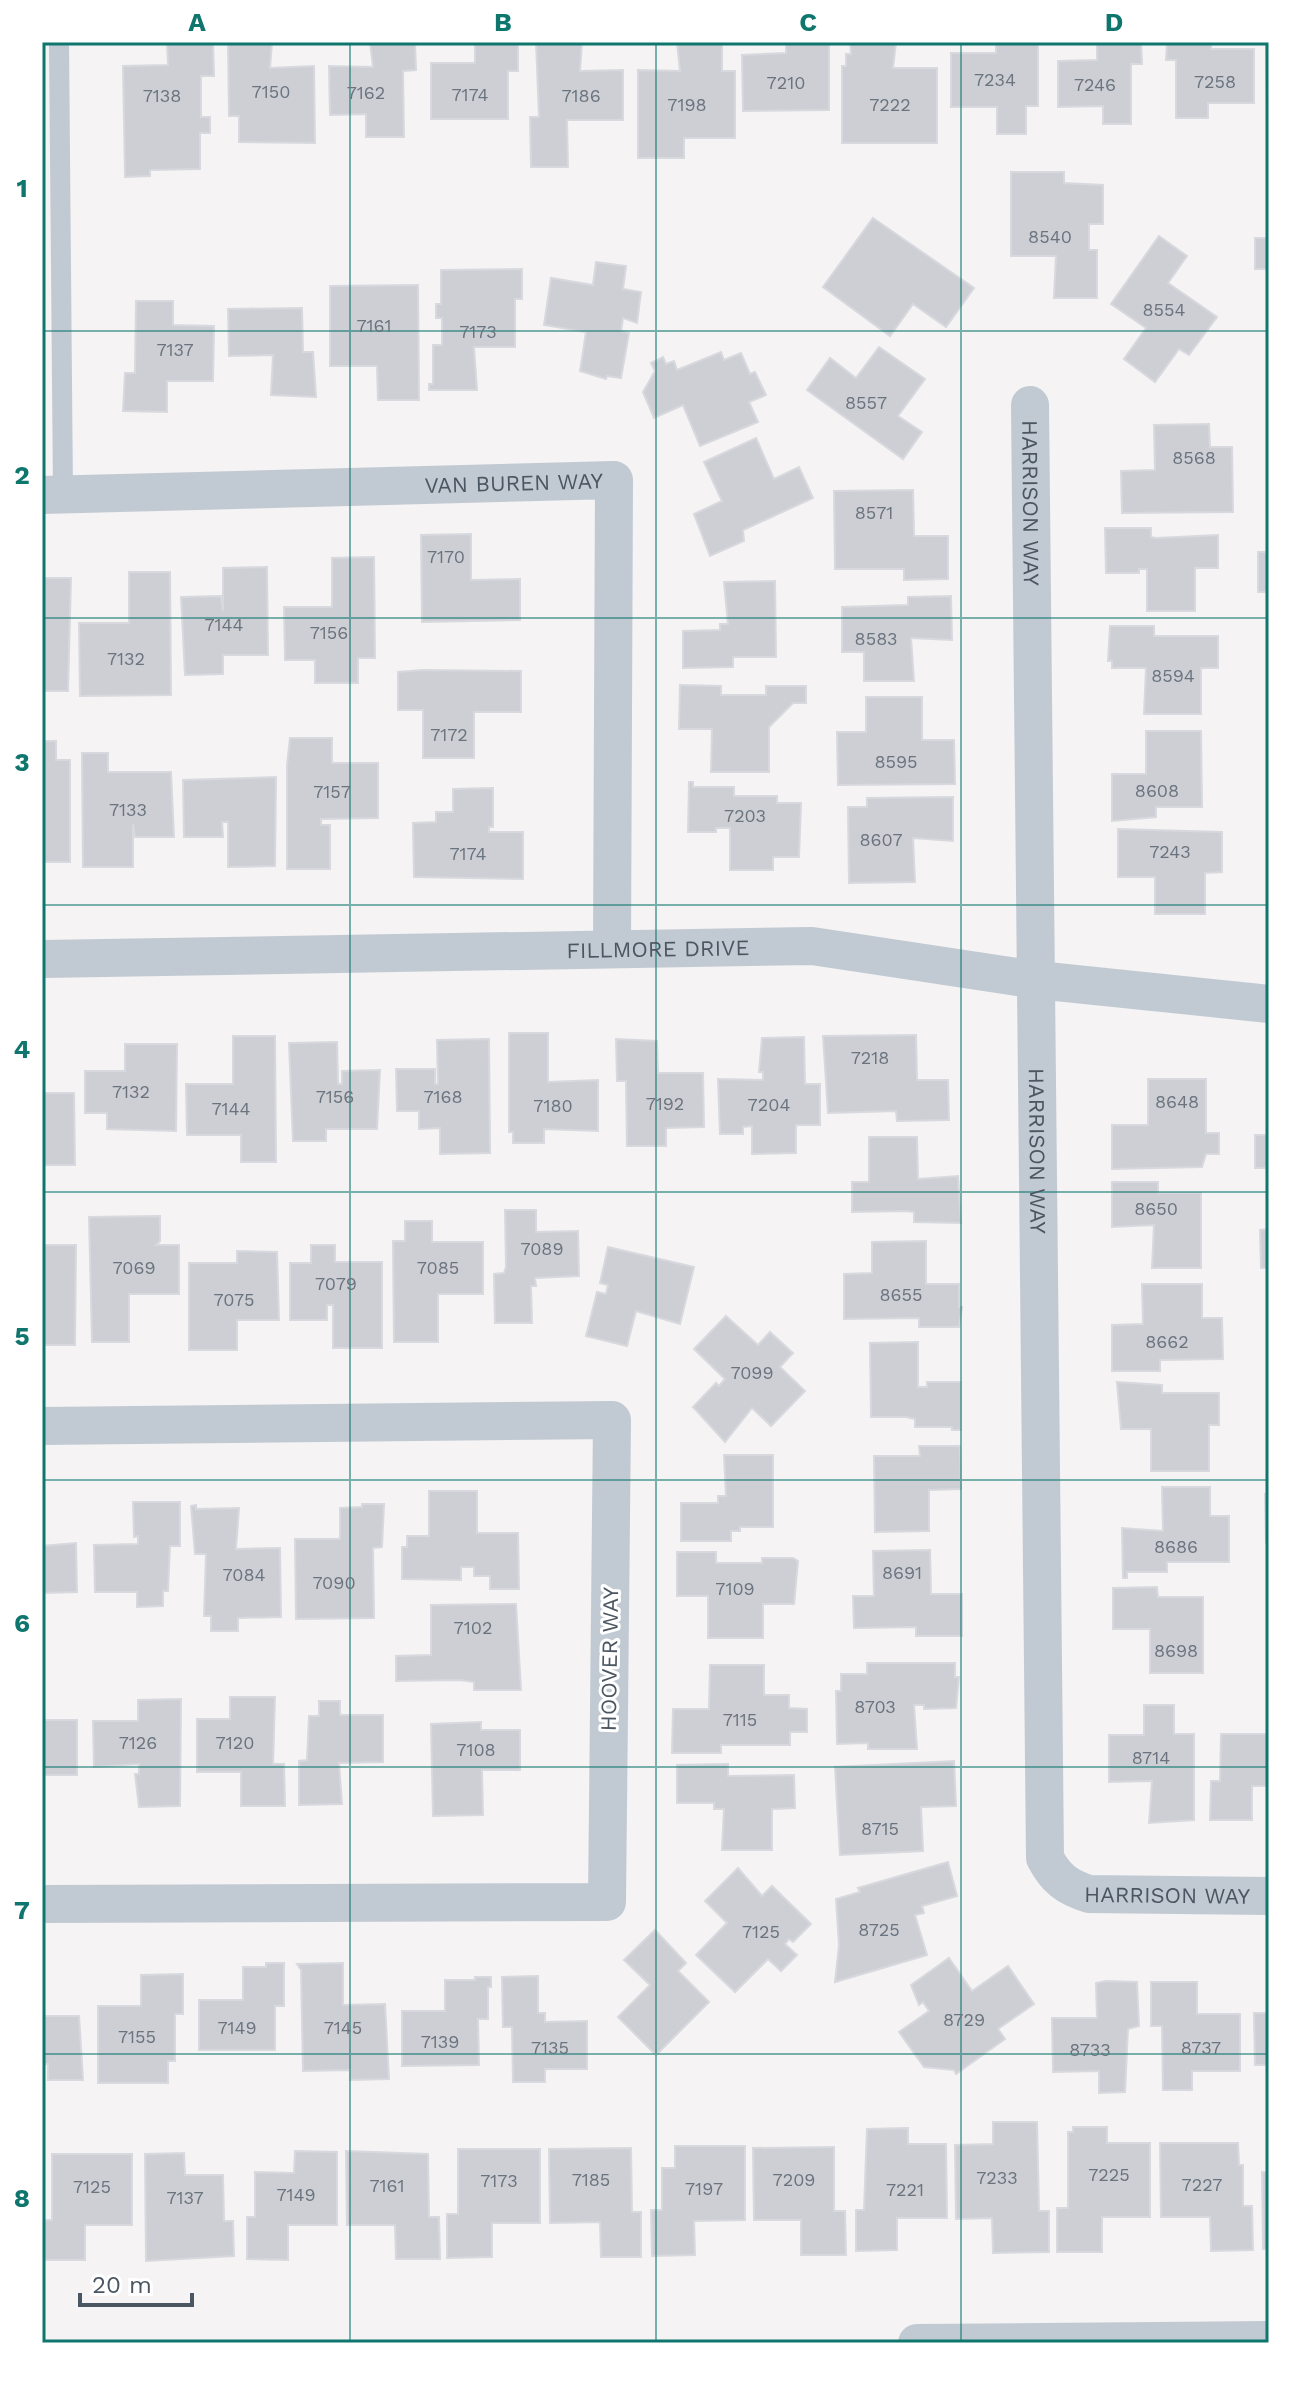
<svg xmlns="http://www.w3.org/2000/svg" width="1311" height="2385" viewBox="0 0 1311 2385" font-family="'Work Sans',sans-serif">
<style>
.building{fill:#cdcfd5;stroke:#d7d9de;stroke-width:2}
.lines{fill:none;stroke-linecap:round;stroke-linejoin:round}
.service{stroke:#c1cad2;stroke-width:20}
.minor{stroke:#c1cad2;stroke-width:38}
.grid{fill:none;stroke:#0f766e;stroke-width:2;stroke-opacity:0.55}
.labels{text-anchor:middle;stroke-width:6;stroke-linejoin:round;paint-order:stroke}
.number-label{font-size:18px;fill:#6b747e}
.street-label{font-size:22px;fill:#4a5661;stroke:#fff}
.neatline{fill:none;stroke:#0f766e;stroke-width:3}
.grid-label{font-size:26px;text-anchor:middle;font-weight:bold;fill:#0f766e}
</style>
<rect width="100%" height="100%" fill="#f5f3f3"/>
<!-- building -->
<g class="building">
<polygon points="167,42 213,42 214,76 201,76 201,117 210,117 210,133 200,133 200,169 150,170 150,176 125,177 123,66 168,65"/>
<polygon points="228,42 272,42 270,68 314,66 315,143 239,142 239,116 229,116"/>
<polygon points="370,42 415,42 416,70 403,71 404,137 366,137 366,114 330,115 329,66 373,67"/>
<polygon points="475,42 518,42 518,71 508,71 508,119 431,119 431,63 475,63"/>
<polygon points="536,42 582,42 580,71 623,70 623,120 567,120 568,167 531,167 530,117 539,117"/>
<polygon points="677,42 722,42 722,71 735,71 735,138 684,138 684,158 638,158 638,70 680,71"/>
<polygon points="786,42 829,42 829,110 743,111 742,55 786,53"/>
<polygon points="850,42 896,42 893,68 937,68 937,143 842,143 842,66 846,66 846,54 851,54"/>
<polygon points="996,42 1038,42 1038,106 1026,106 1026,134 997,134 997,107 951,107 951,53 996,53"/>
<polygon points="1097,42 1141,42 1142,64 1131,64 1131,124 1103,124 1103,106 1058,107 1058,61 1097,60"/>
<polygon points="1167,42 1211,42 1211,49 1254,49 1254,103 1208,103 1208,118 1176,118 1176,60 1166,60"/>
<polygon points="1266,42 1269,42 1269,108 1267,108"/>
<polygon points="1011,172 1064,172 1064,183 1103,185 1103,224 1089,224 1089,250 1097,250 1097,298 1054,298 1056,256 1011,256"/>
<polygon points="873,218 974,288 946,327 913,304 890,336 823,287"/>
<polygon points="1159,236 1187,256 1168,283 1217,317 1189,355 1179,349 1155,382 1124,359 1146,328 1111,304"/>
<rect x="1255" y="238" width="14" height="31"/>
<polygon points="596,262 626,266 623,289 641,292 637,323 623,318 621,331 629,333 621,378 607,376 606,379 580,371 586,332 544,325 551,278 593,285"/>
<polygon points="522,269 522,299 515,299 515,347 474,347 477,390 429,390 429,384 433,384 433,345 442,345 442,318 436,318 436,304 441,304 441,270"/>
<polygon points="418,285 419,400 378,400 377,366 330,366 330,286"/>
<polygon points="136,301 173,301 173,325 214,326 213,381 167,381 167,412 123,411 125,373 135,373"/>
<polygon points="302,308 303,352 313,352 316,397 271,395 273,355 229,356 228,309"/>
<polygon points="879,347 925,379 898,416 922,432 903,459 807,390 830,358 856,378"/>
<polygon points="721,352 724,360 741,353 750,374 755,372 766,395 749,402 758,422 700,446 683,405 654,418 643,392 655,371 651,363 663,357 666,364 674,361 677,370"/>
<polygon points="1209,424 1210,447 1232,447 1233,512 1122,513 1121,471 1155,470 1154,425"/>
<polygon points="756,438 774,479 799,467 813,498 743,530 744,541 710,556 694,514 722,501 704,462"/>
<polygon points="913,490 914,536 948,536 948,579 904,580 904,569 835,569 834,491"/>
<polygon points="1105,528 1151,528 1151,537 1156,538 1218,535 1218,568 1195,568 1195,611 1147,611 1147,569 1139,569 1139,573 1106,573"/>
<polygon points="471,534 471,580 520,579 520,620 422,622 421,535"/>
<rect x="1258" y="552" width="11" height="40"/>
<polygon points="374,557 375,658 358,658 358,683 315,683 315,660 285,660 284,607 332,607 332,558"/>
<polygon points="267,567 268,655 223,655 223,674 185,675 181,597 221,596 223,611 223,568"/>
<polygon points="129,572 170,572 171,695 80,696 79,623 129,623"/>
<polygon points="42,578 71,578 68,691 42,691"/>
<polygon points="775,581 776,657 733,657 733,667 683,668 683,631 720,630 720,624 728,624 724,582"/>
<polygon points="951,596 952,640 911,638 914,681 864,681 864,652 842,652 842,607 908,605 908,597"/>
<polygon points="1110,626 1154,626 1154,636 1218,636 1218,668 1201,668 1201,714 1144,714 1146,668 1112,668 1112,661 1108,661"/>
<polygon points="423,670 521,671 521,712 474,712 474,758 423,758 423,710 398,710 398,672"/>
<polygon points="680,685 721,686 721,695 766,695 766,686 806,686 806,703 793,703 769,727 769,772 711,772 712,729 679,729"/>
<polygon points="866,697 922,697 922,740 954,740 955,784 838,785 837,732 866,732"/>
<polygon points="1146,731 1201,731 1202,807 1156,807 1156,817 1112,821 1112,774 1146,774"/>
<polygon points="290,738 332,738 332,763 378,763 378,818 321,819 321,825 330,825 330,869 287,869 287,765"/>
<polygon points="42,741 56,741 56,760 70,760 70,862 42,862"/>
<polygon points="82,753 108,753 108,772 171,772 174,837 135,837 133,824 133,867 83,867"/>
<polygon points="276,777 275,866 228,867 228,822 222,822 223,837 184,837 183,780"/>
<polygon points="689,782 693,782 693,787 734,787 734,796 777,796 777,803 801,803 799,857 773,857 773,870 730,870 730,828 716,828 716,832 688,832"/>
<polygon points="493,788 493,827 489,827 489,832 523,832 523,879 414,877 413,823 436,822 436,812 453,812 453,789"/>
<polygon points="953,797 953,841 913,838 915,882 849,883 848,807 867,807 867,798"/>
<polygon points="1118,829 1222,832 1222,872 1205,873 1205,914 1155,914 1155,877 1118,877"/>
<polygon points="509,1033 548,1033 548,1082 598,1080 598,1131 544,1129 544,1143 513,1143 513,1132 509,1132"/>
<polygon points="916,1035 917,1080 948,1080 949,1120 897,1121 896,1111 828,1113 823,1036"/>
<polygon points="233,1036 275,1036 276,1162 241,1162 241,1135 187,1135 186,1084 233,1084"/>
<polygon points="804,1037 805,1084 820,1084 820,1125 796,1125 796,1153 752,1154 752,1126 743,1127 743,1134 720,1134 718,1079 763,1080 763,1072 759,1072 762,1038"/>
<polygon points="489,1039 490,1153 440,1154 440,1128 419,1129 419,1111 397,1111 396,1069 435,1069 435,1084 438,1084 437,1040"/>
<polygon points="616,1039 657,1041 658,1073 703,1073 704,1127 666,1128 666,1146 627,1146 626,1081 617,1081"/>
<polygon points="337,1042 338,1084 342,1084 342,1071 380,1070 377,1129 326,1129 326,1141 293,1141 289,1043"/>
<polygon points="125,1044 177,1044 176,1131 107,1129 107,1113 85,1113 85,1071 125,1071"/>
<polygon points="1148,1079 1206,1079 1206,1133 1219,1133 1219,1154 1206,1154 1202,1167 1112,1169 1112,1125 1148,1125"/>
<polygon points="42,1093 74,1093 75,1165 42,1165"/>
<rect x="1255" y="1135" width="14" height="33"/>
<polygon points="869,1137 917,1137 918,1179 958,1176 961,1223 914,1222 914,1212 905,1211 852,1212 852,1182 869,1182"/>
<polygon points="1112,1182 1158,1182 1158,1193 1201,1193 1201,1268 1152,1268 1154,1225 1112,1227"/>
<polygon points="505,1210 536,1210 536,1232 578,1231 579,1276 535,1278 536,1286 531,1286 532,1323 495,1323 494,1274 504,1273 506,1267"/>
<polygon points="160,1216 160,1241 156,1245 179,1245 179,1294 129,1294 129,1342 92,1342 89,1217"/>
<polygon points="405,1221 432,1221 432,1242 483,1242 483,1294 438,1294 438,1342 394,1342 393,1241 405,1241"/>
<polygon points="1269,1229 1269,1268 1261,1268 1260,1230"/>
<polygon points="926,1241 926,1284 959,1284 959,1307 962,1307 959,1327 919,1327 919,1318 844,1319 844,1274 872,1273 872,1242"/>
<polygon points="42,1245 76,1245 75,1345 42,1345"/>
<polygon points="311,1245 335,1245 335,1262 382,1262 382,1348 333,1348 333,1305 327,1305 327,1320 290,1320 290,1263 311,1263"/>
<polygon points="608,1247 694,1267 680,1324 636,1311 627,1346 586,1336 597,1292 606,1294 608,1285 600,1283"/>
<polygon points="237,1251 277,1252 279,1320 237,1320 237,1350 189,1350 189,1263 237,1263"/>
<polygon points="1142,1284 1202,1284 1202,1318 1222,1318 1223,1359 1160,1360 1160,1371 1112,1371 1112,1325 1143,1324"/>
<polygon points="726,1316 758,1345 770,1332 793,1353 780,1367 805,1391 771,1426 752,1408 725,1442 693,1407 716,1383 719,1386 725,1379 694,1349"/>
<polygon points="918,1342 918,1387 927,1387 927,1382 961,1382 961,1430 952,1430 952,1427 915,1427 915,1419 906,1417 871,1417 870,1343"/>
<polygon points="1117,1382 1162,1385 1162,1393 1219,1393 1219,1425 1209,1425 1209,1471 1151,1471 1151,1429 1121,1429"/>
<polygon points="919,1446 960,1446 961,1489 929,1490 929,1531 875,1532 874,1456 920,1456"/>
<polygon points="724,1455 773,1455 773,1527 740,1527 740,1531 731,1531 731,1541 681,1541 681,1503 718,1503 718,1496 726,1496"/>
<polygon points="1162,1487 1210,1487 1210,1516 1229,1516 1229,1562 1167,1562 1167,1572 1127,1572 1127,1578 1123,1578 1122,1528 1163,1531"/>
<polygon points="429,1491 477,1491 477,1533 518,1533 519,1589 490,1589 490,1576 474,1576 474,1567 461,1567 461,1580 402,1579 402,1547 407,1547 407,1536 429,1536"/>
<polygon points="1265,1494 1269,1494 1269,1543 1266,1543"/>
<polygon points="133,1502 180,1502 180,1546 170,1546 168,1591 163,1591 163,1606 137,1607 137,1592 95,1592 94,1545 138,1544 138,1536 134,1537"/>
<polygon points="362,1504 384,1504 382,1547 373,1548 374,1618 296,1619 295,1539 340,1539 340,1508 362,1507"/>
<polygon points="196,1505 196,1509 239,1508 236,1549 280,1548 281,1617 238,1618 238,1631 211,1631 211,1616 204,1616 206,1554 195,1554 191,1506"/>
<polygon points="76,1543 77,1592 42,1593 42,1546"/>
<polygon points="930,1550 931,1594 962,1594 962,1636 916,1636 916,1627 854,1628 853,1596 874,1596 873,1551"/>
<polygon points="677,1552 716,1552 716,1563 762,1563 762,1558 793,1558 798,1561 794,1604 763,1604 763,1638 708,1638 708,1596 677,1596"/>
<polygon points="1157,1587 1158,1597 1203,1597 1203,1673 1150,1673 1150,1629 1113,1629 1113,1588"/>
<polygon points="516,1604 521,1690 474,1690 474,1682 460,1680 396,1681 396,1656 431,1655 431,1605"/>
<polygon points="867,1663 955,1663 955,1677 959,1677 956,1708 924,1709 924,1705 914,1705 917,1749 868,1749 868,1743 837,1744 836,1691 841,1691 841,1674 867,1674"/>
<polygon points="710,1665 764,1665 764,1695 789,1695 789,1708 807,1709 807,1732 790,1732 790,1745 721,1745 721,1753 672,1753 673,1709 709,1709"/>
<polygon points="230,1697 275,1697 273,1764 284,1764 285,1806 241,1806 241,1772 197,1772 197,1719 230,1719"/>
<polygon points="181,1699 180,1806 139,1807 135,1774 139,1774 139,1764 94,1767 93,1721 138,1721 138,1700"/>
<polygon points="319,1701 340,1701 340,1715 383,1715 383,1762 339,1763 342,1804 299,1805 299,1761 307,1760 309,1716 319,1716"/>
<polygon points="1144,1705 1174,1705 1174,1734 1194,1734 1194,1820 1149,1823 1152,1781 1109,1782 1109,1735 1144,1735"/>
<rect x="42" y="1720" width="35" height="55"/>
<polygon points="481,1722 481,1730 520,1730 520,1770 482,1770 483,1815 433,1816 431,1724"/>
<polygon points="1221,1734 1269,1734 1269,1786 1252,1786 1252,1820 1210,1820 1211,1781 1220,1781"/>
<polygon points="954,1761 956,1806 921,1807 923,1851 840,1855 835,1767"/>
<polygon points="728,1764 728,1776 794,1775 795,1808 772,1809 772,1850 722,1850 724,1809 714,1809 714,1803 677,1803 677,1765"/>
<polygon points="948,1862 957,1896 922,1906 924,1913 915,1915 927,1955 835,1982 839,1945 836,1899 860,1892 858,1888"/>
<polygon points="738,1868 762,1896 772,1886 811,1924 793,1942 789,1939 785,1944 797,1955 781,1971 768,1959 735,1992 696,1955 727,1923 705,1901"/>
<polygon points="655,1930 686,1963 678,1971 709,2002 656,2055 618,2017 650,1985 624,1960"/>
<polygon points="949,1958 972,1991 1008,1966 1034,2004 998,2029 1005,2039 956,2074 954,2070 924,2067 899,2032 929,2011 923,2002 919,2005 911,1985"/>
<polygon points="266,1963 284,1963 284,2006 275,2006 275,2050 199,2050 199,2000 243,2000 243,1967 266,1967"/>
<polygon points="343,1963 343,2005 385,2004 389,2079 350,2080 350,2070 303,2071 301,1970 297,1964"/>
<polygon points="183,1974 183,2014 175,2014 175,2061 168,2061 168,2083 98,2083 98,2006 141,2006 141,1975"/>
<polygon points="538,1976 538,2013 545,2013 545,2022 587,2021 587,2069 545,2069 545,2082 513,2082 512,2027 503,2027 502,1977"/>
<polygon points="475,1977 491,1977 491,1987 488,1987 488,2019 478,2019 479,2065 402,2066 402,2011 445,2011 445,1980 475,1980"/>
<polygon points="1106,1981 1137,1982 1139,2026 1128,2029 1125,2092 1099,2093 1099,2071 1053,2072 1052,2018 1097,2018 1096,1983"/>
<polygon points="1151,1982 1197,1982 1197,2014 1240,2014 1240,2071 1192,2071 1192,2090 1163,2090 1162,2026 1151,2026"/>
<polygon points="1254,2013 1269,2013 1269,2065 1255,2065"/>
<polygon points="42,2016 79,2016 83,2080 48,2080 48,2064 42,2064"/>
<polygon points="993,2122 1037,2122 1039,2211 1049,2211 1049,2252 993,2253 992,2218 956,2219 955,2145 993,2144"/>
<polygon points="1073,2127 1107,2127 1107,2143 1150,2143 1150,2217 1102,2217 1102,2252 1057,2252 1057,2208 1068,2208 1068,2132 1073,2132"/>
<polygon points="908,2128 908,2144 946,2144 947,2218 897,2218 897,2250 856,2251 856,2210 864,2210 867,2129"/>
<polygon points="1160,2143 1238,2143 1239,2165 1243,2165 1243,2206 1252,2206 1253,2250 1211,2251 1210,2217 1161,2217"/>
<polygon points="675,2146 745,2146 745,2220 694,2221 695,2255 652,2256 651,2210 662,2210 662,2168 675,2168"/>
<polygon points="834,2147 834,2211 845,2211 846,2255 801,2255 801,2220 754,2220 753,2148"/>
<polygon points="631,2148 632,2212 641,2212 641,2257 601,2257 600,2222 550,2223 549,2149"/>
<polygon points="458,2149 540,2149 540,2223 492,2223 492,2257 447,2258 447,2214 458,2214"/>
<polygon points="295,2151 337,2152 337,2225 288,2225 288,2260 247,2259 247,2217 255,2217 255,2172 294,2173"/>
<polygon points="346,2151 428,2154 429,2217 439,2217 440,2259 396,2259 395,2225 347,2225"/>
<polygon points="1267,2151 1269,2249 1263,2249 1262,2172 1267,2172"/>
<polygon points="184,2153 185,2175 223,2175 224,2221 233,2221 234,2256 146,2261 145,2154"/>
<polygon points="52,2154 132,2154 132,2225 85,2225 85,2260 42,2260 42,2220 52,2220"/>
</g>
<g class="lines">
<!-- service -->
<polyline class="service" points="59,42 63,495"/>
<!-- minor -->
<g class="minor">
<path id="s1" d="M1030,405l15,1453c11,21 22,29 44,36l180,2"/>
<path id="s2" d="M42,495l572,-15 -2,469"/>
<path id="s3" d="M42,959l770,-13 225,34 232,24"/>
<polyline points="42,1426 612,1420 607,1902 42,1904"/>
<polyline points="917,2343 1269,2340"/>
</g>
</g>
<!-- grid -->
<path class="grid" d="M350,42v2301M656,42v2301M961,42v2301M42,331h1227M42,618h1227M42,905h1227M42,1192h1227M42,1480h1227M42,1767h1227M42,2054h1227"/>
<g class="labels">
<!-- number labels -->
<g class="number-label">
<text x="995" y="86">7234</text>
<text x="1215" y="88">7258</text>
<text x="786" y="89">7210</text>
<text x="1095" y="91">7246</text>
<text x="271" y="98">7150</text>
<text x="366" y="99">7162</text>
<text x="470" y="101">7174</text>
<text x="162" y="102">7138</text>
<text x="581" y="102">7186</text>
<text x="687" y="111">7198</text>
<text x="890" y="111">7222</text>
<text x="1050" y="243">8540</text>
<text x="1164" y="316">8554</text>
<text x="374" y="332">7161</text>
<text x="478" y="338">7173</text>
<text x="175" y="356">7137</text>
<text x="866" y="409">8557</text>
<text x="1194" y="464">8568</text>
<text x="874" y="519">8571</text>
<text x="446" y="563">7170</text>
<text x="224" y="631">7144</text>
<text x="329" y="639">7156</text>
<text x="876" y="645">8583</text>
<text x="126" y="665">7132</text>
<text x="1173" y="682">8594</text>
<text x="449" y="741">7172</text>
<text x="896" y="768">8595</text>
<text x="1157" y="797">8608</text>
<text x="332" y="798">7157</text>
<text x="128" y="816">7133</text>
<text x="745" y="822">7203</text>
<text x="881" y="846">8607</text>
<text x="1170" y="858">7243</text>
<text x="468" y="860">7174</text>
<text x="870" y="1064">7218</text>
<text x="131" y="1098">7132</text>
<text x="335" y="1103">7156</text>
<text x="443" y="1103">7168</text>
<text x="1177" y="1108">8648</text>
<text x="665" y="1110">7192</text>
<text x="769" y="1111">7204</text>
<text x="553" y="1112">7180</text>
<text x="231" y="1115">7144</text>
<text x="1156" y="1215">8650</text>
<text x="542" y="1255">7089</text>
<text x="134" y="1274">7069</text>
<text x="438" y="1274">7085</text>
<text x="336" y="1290">7079</text>
<text x="901" y="1301">8655</text>
<text x="234" y="1306">7075</text>
<text x="1167" y="1348">8662</text>
<text x="752" y="1379">7099</text>
<text x="1176" y="1553">8686</text>
<text x="902" y="1579">8691</text>
<text x="244" y="1581">7084</text>
<text x="334" y="1589">7090</text>
<text x="735" y="1595">7109</text>
<text x="473" y="1634">7102</text>
<text x="1176" y="1657">8698</text>
<text x="875" y="1713">8703</text>
<text x="740" y="1726">7115</text>
<text x="138" y="1749">7126</text>
<text x="235" y="1749">7120</text>
<text x="476" y="1756">7108</text>
<text x="1151" y="1764">8714</text>
<text x="880" y="1835">8715</text>
<text x="879" y="1936">8725</text>
<text x="761" y="1938">7125</text>
<text x="964" y="2026">8729</text>
<text x="237" y="2034">7149</text>
<text x="343" y="2034">7145</text>
<text x="137" y="2043">7155</text>
<text x="440" y="2048">7139</text>
<text x="550" y="2054">7135</text>
<text x="1201" y="2054">8737</text>
<text x="1090" y="2056">8733</text>
<text x="1109" y="2181">7225</text>
<text x="997" y="2184">7233</text>
<text x="591" y="2186">7185</text>
<text x="794" y="2186">7209</text>
<text x="499" y="2187">7173</text>
<text x="1202" y="2191">7227</text>
<text x="387" y="2192">7161</text>
<text x="92" y="2193">7125</text>
<text x="704" y="2195">7197</text>
<text x="905" y="2196">7221</text>
<text x="296" y="2201">7149</text>
<text x="185" y="2204">7137</text>
</g>
<!-- street labels -->
<g class="street-label">
<text dy="8" stroke="none"><textPath href="#s2" startOffset="472">VAN BUREN WAY</textPath></text>
<text dy="8" stroke="none"><textPath href="#s1" startOffset="98">HARRISON WAY</textPath></text>
<text dy="8" stroke="none"><textPath href="#s3" startOffset="616">FILLMORE DRIVE</textPath></text>
<text dy="8" stroke="none"><textPath href="#s1" startOffset="746">HARRISON WAY</textPath></text>
<text transform="translate(609 1659) rotate(-89)" y="8">HOOVER WAY</text>
<text dy="8" stroke="none"><textPath href="#s1" startOffset="1590">HARRISON WAY</textPath></text>
</g>
</g>
<!-- border -->
<rect width="1311" height="2385" fill="none" stroke="#ffffff" stroke-width="88"/>
<!-- scale -->
<path d="M80 2293v12h112v-12" fill="none" stroke="#4a5661" stroke-width="4"/>
<text x="92" y="2293" font-size="24" fill="#4a5661" stroke="#ffffff" stroke-width="6" paint-order="stroke">20 m</text>
<rect x="44" y="44" width="1223" height="2297" class="neatline"/>
<g class="grid-label">
<text x="197" y="31">A</text>
<text x="503" y="31">B</text>
<text x="808" y="31">C</text>
<text x="1114" y="31">D</text>
<text x="22" y="197">1</text>
<text x="22" y="484">2</text>
<text x="22" y="771">3</text>
<text x="22" y="1058">4</text>
<text x="22" y="1345">5</text>
<text x="22" y="1632">6</text>
<text x="22" y="1919">7</text>
<text x="22" y="2207">8</text>
</g>
</svg>
